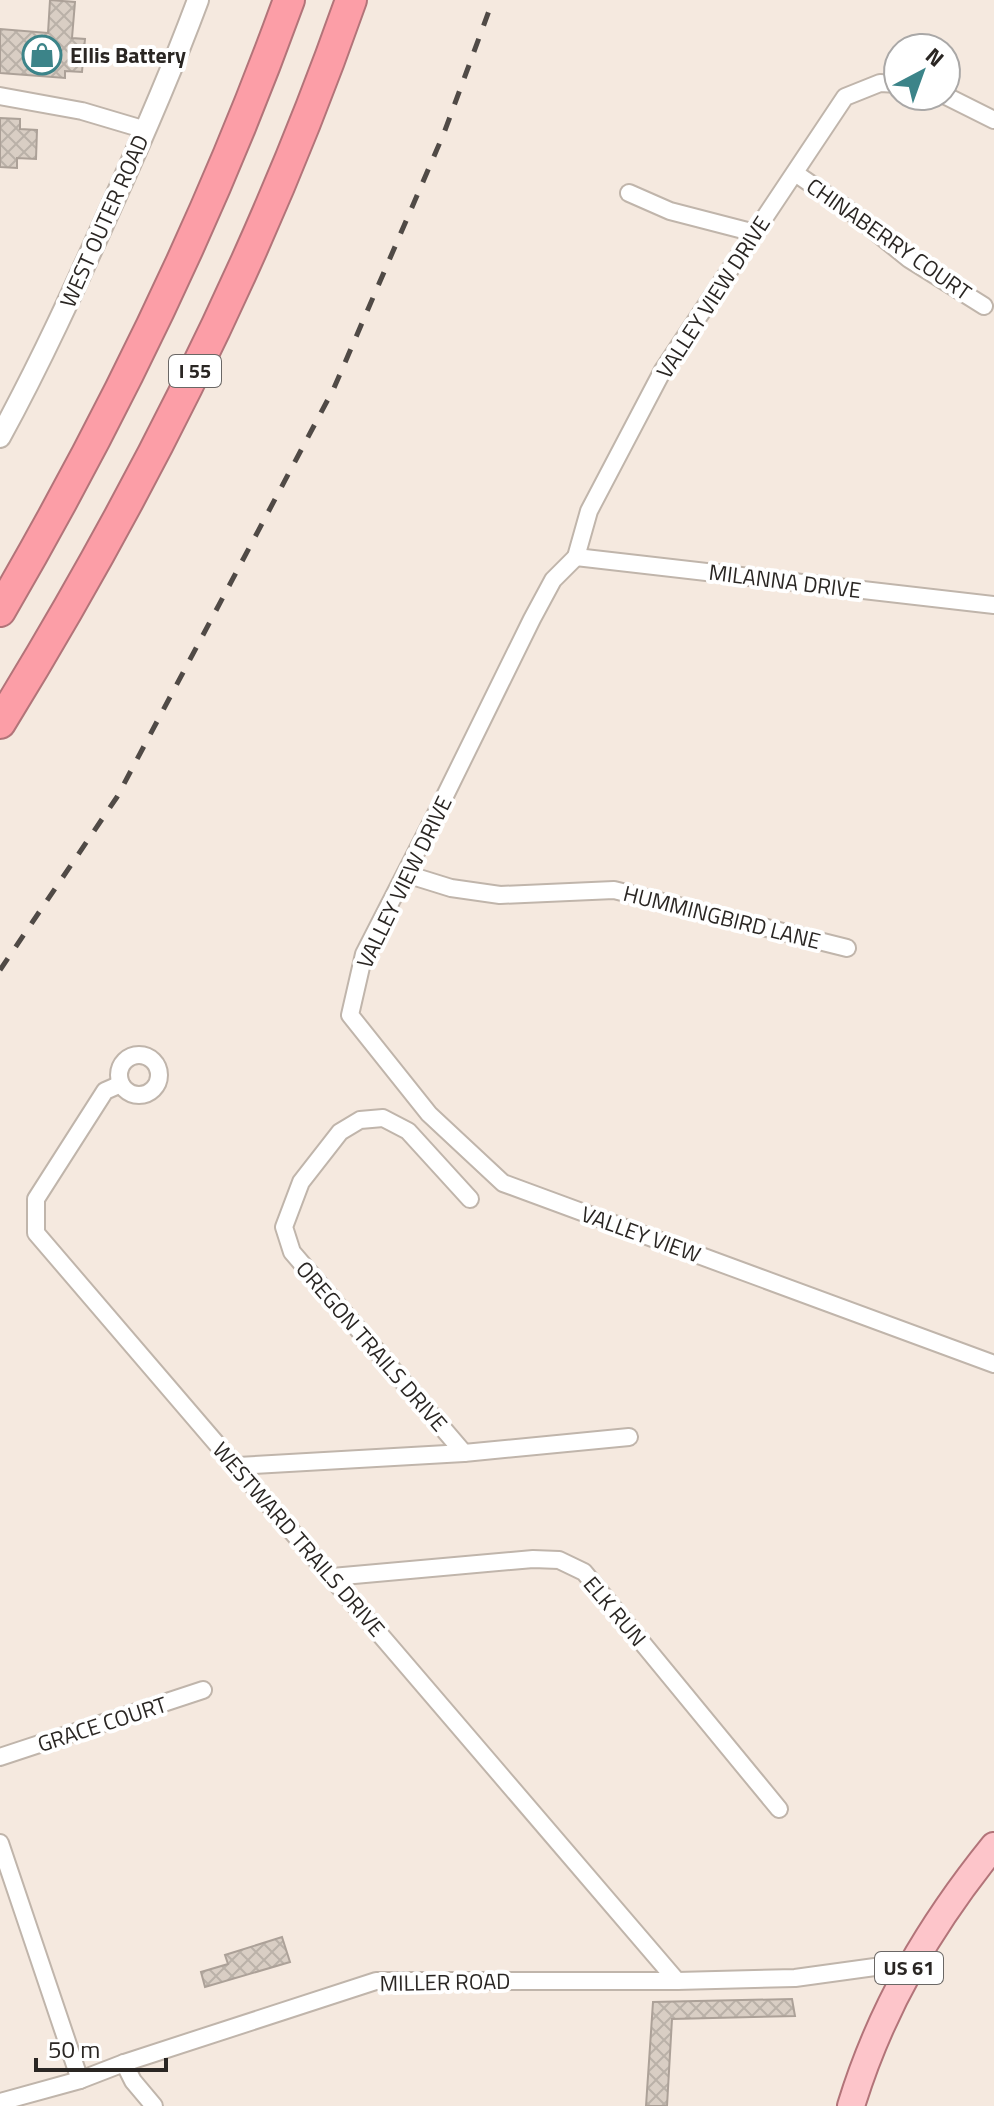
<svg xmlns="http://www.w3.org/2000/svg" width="994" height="2106" viewBox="0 0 994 2106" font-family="'Titillium Web',sans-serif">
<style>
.building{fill:url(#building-cross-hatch);stroke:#aca198;stroke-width:2}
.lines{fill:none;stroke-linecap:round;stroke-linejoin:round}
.minor-casing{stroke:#c0b5ab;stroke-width:20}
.tertiary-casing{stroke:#c0b5ab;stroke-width:24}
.primary-casing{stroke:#b27479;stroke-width:30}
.motorway-casing{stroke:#b27479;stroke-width:34}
.minor{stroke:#fff;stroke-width:16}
.tertiary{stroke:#fff;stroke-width:20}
.primary{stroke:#fdc5ca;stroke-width:26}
.motorway{stroke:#fc9ea7;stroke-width:30}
.rail{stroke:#504a46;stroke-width:5;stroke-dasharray:14 14;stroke-linecap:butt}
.labels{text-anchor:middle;stroke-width:8;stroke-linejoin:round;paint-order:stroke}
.shield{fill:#fff;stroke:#6a6765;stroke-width:2}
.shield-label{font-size:20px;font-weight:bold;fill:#2a2623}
.poi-label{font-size:22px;font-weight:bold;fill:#2a2623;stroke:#fff;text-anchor:start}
.street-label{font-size:22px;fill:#2a2623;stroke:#fff}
</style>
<defs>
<pattern id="building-cross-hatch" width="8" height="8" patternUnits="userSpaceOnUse" patternTransform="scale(2)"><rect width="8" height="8" fill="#d9cec4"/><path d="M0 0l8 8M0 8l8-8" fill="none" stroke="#bab1a8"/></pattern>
</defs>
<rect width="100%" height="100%" fill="#f5e9df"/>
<!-- building -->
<g class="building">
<polygon points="50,0 75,2 72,38 85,39 82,72 65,71 65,78 0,73 0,29 48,33"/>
<polygon points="0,118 20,119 20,129 37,130 36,159 17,158 17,168 0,167"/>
<polygon points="282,1937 290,1962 205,1987 201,1972 228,1964 225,1955"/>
<polygon points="792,1999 795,2016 672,2019 667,2106 646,2106 653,2002"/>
</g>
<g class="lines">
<defs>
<g id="minor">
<polyline points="0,96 82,111 146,130"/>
<polyline points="946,96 994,120"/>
<polyline points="795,173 846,208 909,259 984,306"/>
<polyline points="629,193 670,211 755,233"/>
<polyline points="576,557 553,580 532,619 441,804 364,954 350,1015 429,1114 503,1183 994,1364"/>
<polyline points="576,557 589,511 663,370 845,97 880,83 898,84"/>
<polyline points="576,557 994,605"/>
<polyline points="406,874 451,888 500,895 614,890 847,948"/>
<circle cx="139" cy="1075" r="20"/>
<polyline points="121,1084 105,1091 36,1199 36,1233 677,1981"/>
<polyline points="464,1453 292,1252 284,1227 301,1182 340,1132 360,1120 383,1118 408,1131 470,1199"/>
<polyline points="238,1466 464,1453 629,1437"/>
<polyline points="332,1577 533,1559 559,1560 584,1572 779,1809"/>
<polyline points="0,1757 203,1690"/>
<polyline points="0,1843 80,2080"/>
<polyline points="124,2063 133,2081 154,2106"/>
<polyline points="0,2102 80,2080 124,2063 376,1981 677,1981 795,1978 882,1966 907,1972"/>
</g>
<path id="tertiary" d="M0,437c41,-75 76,-152 111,-230 31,-68 61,-137 87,-207"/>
<path id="primary" d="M851,2106c30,-98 79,-181 143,-260"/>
<g id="motorway">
<path d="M0,611c114,-196 212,-398 289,-611"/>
<path d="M0,723c141,-229 262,-469 351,-723"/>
</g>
</defs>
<!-- minor casing -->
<use href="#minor" class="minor-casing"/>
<!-- tertiary casing -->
<use href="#tertiary" class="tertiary-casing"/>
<!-- primary casing -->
<use href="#primary" class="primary-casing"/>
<!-- motorway casing -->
<use href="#motorway" class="motorway-casing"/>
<!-- minor -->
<use href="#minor" class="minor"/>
<!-- tertiary -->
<use href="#tertiary" class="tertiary"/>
<!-- primary -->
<use href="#primary" class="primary"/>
<!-- motorway -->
<use href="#motorway" class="motorway"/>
<!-- rail -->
<polyline class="rail" points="0,970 117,797 334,388 444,133 493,0"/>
</g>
<!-- icons -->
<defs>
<symbol id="shop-ring" viewBox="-11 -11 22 22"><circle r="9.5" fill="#fff" stroke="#3c8489" stroke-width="1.5"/><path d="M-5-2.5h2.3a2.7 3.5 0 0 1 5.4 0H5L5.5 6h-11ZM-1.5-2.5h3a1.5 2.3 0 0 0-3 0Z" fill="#3c8489"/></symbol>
</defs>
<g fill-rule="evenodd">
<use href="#shop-ring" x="20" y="33" width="44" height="44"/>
</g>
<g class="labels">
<!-- shield labels -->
<g class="shield">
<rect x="169" y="355" width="52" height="32" rx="6"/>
<rect x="875" y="1952" width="68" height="32" rx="6"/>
</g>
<g class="shield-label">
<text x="195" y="378">I 55</text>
<text x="909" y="1975">US 61</text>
</g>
<!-- poi labels -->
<g class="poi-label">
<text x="70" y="63">Ellis Battery</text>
</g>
<!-- street labels -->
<g class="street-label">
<text transform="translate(104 221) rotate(-66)" y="8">WEST OUTER ROAD</text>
<text transform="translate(889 239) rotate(35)" y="8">CHINABERRY COURT</text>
<text transform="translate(713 297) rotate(-57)" y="8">VALLEY VIEW DRIVE</text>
<text transform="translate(785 581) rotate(7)" y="8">MILANNA DRIVE</text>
<text transform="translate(404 882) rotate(-64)" y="8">VALLEY VIEW DRIVE</text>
<text transform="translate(722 917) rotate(14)" y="8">HUMMINGBIRD LANE</text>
<text transform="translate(641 1234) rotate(20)" y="8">VALLEY VIEW</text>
<text transform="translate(372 1346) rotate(49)" y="8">OREGON TRAILS DRIVE</text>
<text transform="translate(299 1539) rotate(49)" y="8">WESTWARD TRAILS DRIVE</text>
<text transform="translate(615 1611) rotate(50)" y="8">ELK RUN</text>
<text transform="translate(102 1724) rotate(-18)" y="8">GRACE COURT</text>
<text transform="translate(445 1982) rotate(-1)" y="8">MILLER ROAD</text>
</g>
</g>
<!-- north arrow -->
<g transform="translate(922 72) rotate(41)"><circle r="38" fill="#ffffff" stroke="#aaa8a7" stroke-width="2"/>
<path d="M0-6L14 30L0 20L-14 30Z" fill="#3c8489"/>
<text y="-12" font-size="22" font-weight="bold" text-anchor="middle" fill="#2a2623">N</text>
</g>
<!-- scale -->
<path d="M36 2058v12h130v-12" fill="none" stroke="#2a2623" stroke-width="4"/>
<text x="48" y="2058" font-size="24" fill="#2a2623" stroke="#ffffff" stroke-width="6" paint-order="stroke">50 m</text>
</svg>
